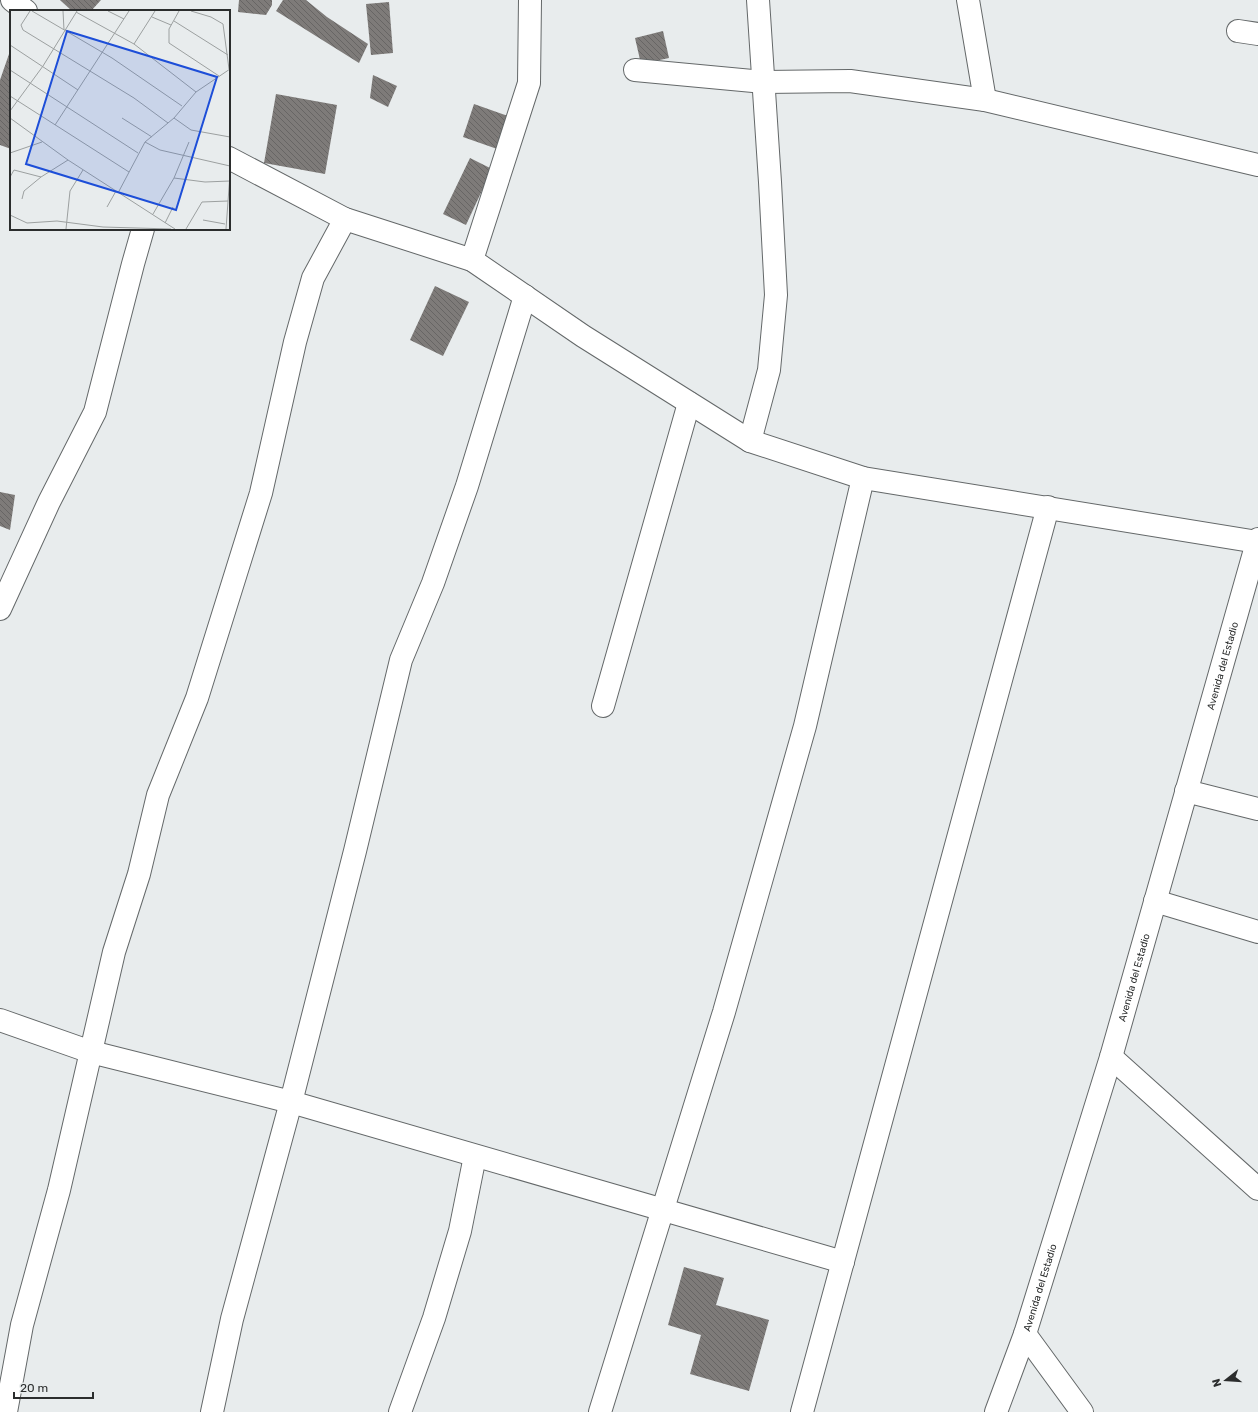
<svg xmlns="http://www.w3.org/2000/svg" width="1258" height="1412" viewBox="0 0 1258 1412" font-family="Rubik,sans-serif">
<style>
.building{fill:url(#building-back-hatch)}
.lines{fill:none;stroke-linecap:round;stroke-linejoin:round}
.minor-casing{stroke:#646869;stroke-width:24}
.minor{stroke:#fff;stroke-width:22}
.labels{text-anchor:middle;stroke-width:3;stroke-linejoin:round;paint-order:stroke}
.street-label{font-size:10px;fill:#2b2d2d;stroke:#e8eced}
.inset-road{fill:none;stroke:#9ca0a0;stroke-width:1}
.view{fill:#1d4ed8;fill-opacity:0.15;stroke:#1d4ed8;stroke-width:2}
.inset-edge{fill:none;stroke:#2b2d2d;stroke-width:2}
</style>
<defs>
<pattern id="building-back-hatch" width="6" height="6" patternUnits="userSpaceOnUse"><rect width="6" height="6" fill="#7e7b79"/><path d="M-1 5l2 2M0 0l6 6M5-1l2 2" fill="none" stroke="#676564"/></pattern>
</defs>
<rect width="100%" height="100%" fill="#e8eced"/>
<!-- building -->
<g class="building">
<polygon points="60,0 101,0 91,11 72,11"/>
<polygon points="239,0 272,0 272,5 266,15 238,12"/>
<polygon points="283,0 306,0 327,17 368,44 359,63 276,11"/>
<polygon points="389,2 393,53 371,55 366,4"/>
<polygon points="663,31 669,58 641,64 635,38"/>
<polygon points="9,54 11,54 11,149 0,145 0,80"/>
<polygon points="373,75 397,86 388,107 370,98"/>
<polygon points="276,94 337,105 325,174 264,163"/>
<polygon points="474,104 511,117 500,150 463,137"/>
<polygon points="470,158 492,169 466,225 443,214"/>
<polygon points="435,286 469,302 443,356 410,340"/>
<polygon points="0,492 15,495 10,530 0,526"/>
<polygon points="684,1267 724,1278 716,1305 769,1320 749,1391 690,1374 701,1335 668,1325"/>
</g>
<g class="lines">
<defs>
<g id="minor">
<polyline points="12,0 26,11"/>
<polyline points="968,0 985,100"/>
<polyline points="1238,31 1258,34"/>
<polyline points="635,70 764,82 850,81 985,100 1258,165"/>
<polyline points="229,158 345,219 472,260 583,336 750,441 863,478 1257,542"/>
<polyline points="472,260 529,83 530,0"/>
<polyline points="750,441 769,370 776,295 770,182 758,0"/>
<polyline points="0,609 49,502 95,412 133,264 143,229"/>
<polyline points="603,706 689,403"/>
<polyline points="1186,791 1258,809"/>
<polyline points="1155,901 1258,932"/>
<polyline points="0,1020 91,1052 291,1102 843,1262"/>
<polyline points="1111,1057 1258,1189"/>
<polyline points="1025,1334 1082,1412"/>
<polyline points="6,1412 22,1325 59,1190 114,952 139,874 158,795 197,698 261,493 295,342 313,278 345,219"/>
<polyline points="212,1412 232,1319 291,1102 355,851 401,660 433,583 467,486 525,296"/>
<polyline points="400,1412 434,1318 460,1231 475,1156"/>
<polyline points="600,1412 724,1012 805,726 863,478"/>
<polyline points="802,1412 1048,507"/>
<path id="s1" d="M996,1412l29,-78 86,-277 147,-518"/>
</g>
</defs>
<!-- minor casing -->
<use href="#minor" class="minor-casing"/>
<!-- minor -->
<use href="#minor" class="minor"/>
</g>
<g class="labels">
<!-- street labels -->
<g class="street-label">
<text dy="4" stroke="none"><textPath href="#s1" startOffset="780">Avenida del Estadio</textPath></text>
<text dy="4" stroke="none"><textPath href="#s1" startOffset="456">Avenida del Estadio</textPath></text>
<text dy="4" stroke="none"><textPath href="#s1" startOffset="132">Avenida del Estadio</textPath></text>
</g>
</g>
<!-- overview -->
<g transform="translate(10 10)">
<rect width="220" height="220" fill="#e8eced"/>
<path class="inset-road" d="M20,1l-9,14 2,5 111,68 34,25M22,1l80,47 70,48M53,1l1,19M98,1l16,8M169,1l-10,18v14l50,33M181,1l20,6 12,7 6,45M66,2l58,32 62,48M142,7l19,8M164,11l54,34M124,34l21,-33M0,35l68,45M0,60l128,83M0,86l119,76M0,101l33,-45 34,-55M0,108l58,42 107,69M112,108l30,19M164,108l17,12 39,7M45,115l74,-114M135,132l15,8 70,16M0,143l32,-11M0,167l4,-7 27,7M164,168l31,4 25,-1M108,183l27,-51 29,-24 22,-26 34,-23M12,189l2,-8 17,-14 27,-17M97,197l9,-16M143,204l21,-36 15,-36M0,205l17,8 30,-2 46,6 68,2M193,210l22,4M155,213l8,-16M56,219l4,-38 13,-21M176,219l16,-27 26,-1M216,219l4,-55"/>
<path class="view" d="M57,21l150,46 -41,133 -150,-46z"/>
<rect width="220" height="220" class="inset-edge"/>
</g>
<!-- north arrow -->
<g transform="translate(1226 1380) rotate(253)" stroke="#e8eced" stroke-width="3" paint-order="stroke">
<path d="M0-3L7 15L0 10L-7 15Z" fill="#2b2d2d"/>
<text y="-6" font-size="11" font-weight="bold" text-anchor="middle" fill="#2b2d2d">N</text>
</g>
<!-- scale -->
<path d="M14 1392v6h79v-6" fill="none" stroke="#2b2d2d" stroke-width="2"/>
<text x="20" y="1392" font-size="12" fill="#2b2d2d" stroke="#e8eced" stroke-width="3" paint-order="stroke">20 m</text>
</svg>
